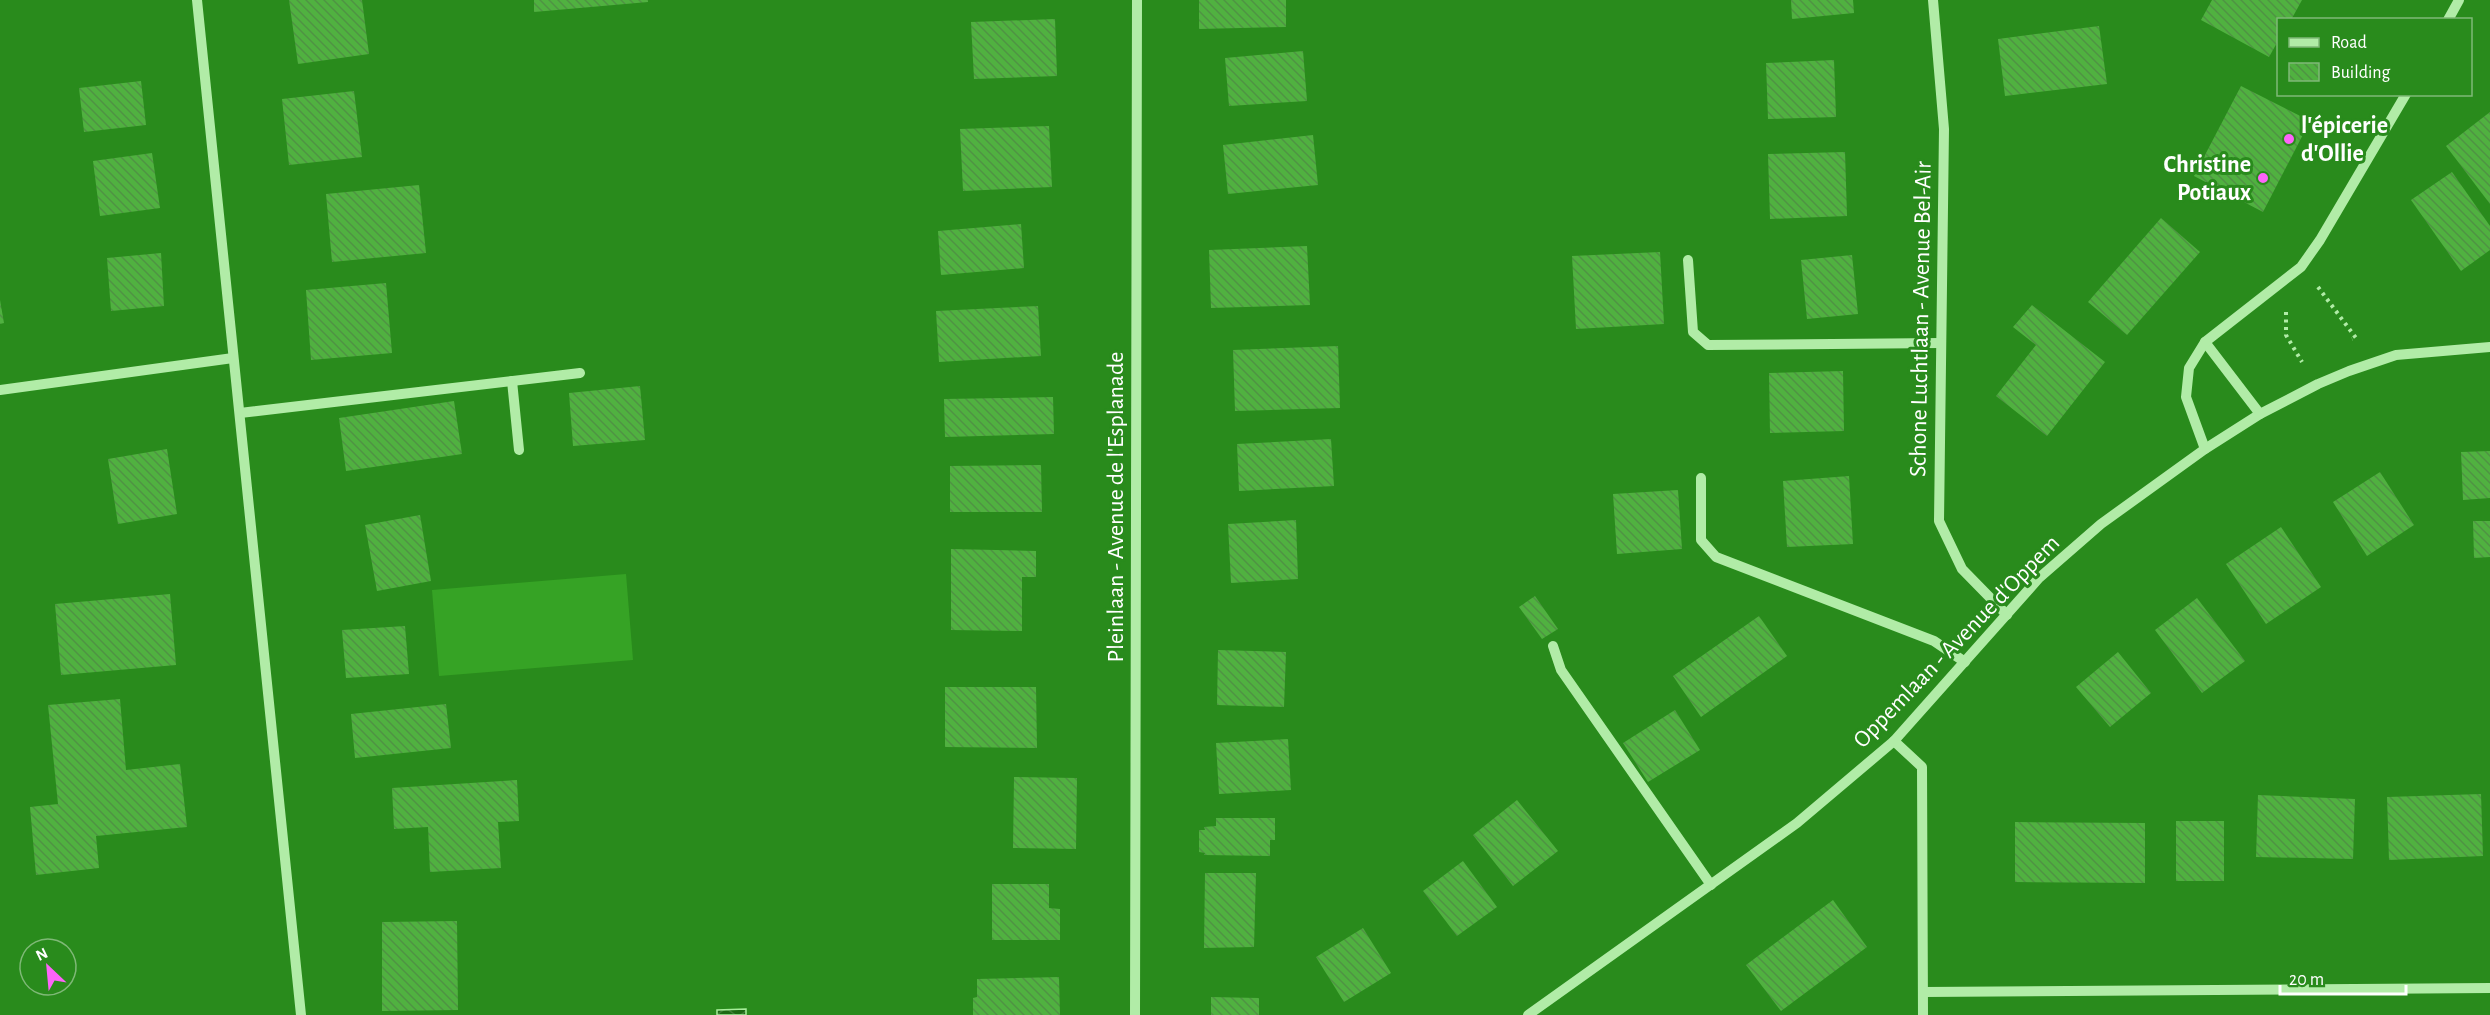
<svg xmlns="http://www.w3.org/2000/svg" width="2490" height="1015" viewBox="0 0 2490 1015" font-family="'Alegreya Sans',sans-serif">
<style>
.pitch{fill:#36a325}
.water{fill:url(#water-waves);stroke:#a7ee9a;stroke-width:1.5}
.building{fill:url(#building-back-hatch)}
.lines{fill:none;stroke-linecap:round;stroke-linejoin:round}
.path{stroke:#b1eca7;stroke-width:4;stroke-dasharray:3 4.5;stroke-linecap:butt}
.minor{stroke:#b1eca7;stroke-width:10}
.poi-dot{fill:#fd64f9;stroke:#298b1c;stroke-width:2}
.labels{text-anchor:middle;stroke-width:6;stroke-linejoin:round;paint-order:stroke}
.poi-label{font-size:24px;font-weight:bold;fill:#fff;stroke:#298b1c;text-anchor:start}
.street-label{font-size:24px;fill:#fff;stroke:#298b1c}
</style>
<defs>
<pattern id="water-waves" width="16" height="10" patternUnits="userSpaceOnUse" patternTransform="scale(1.5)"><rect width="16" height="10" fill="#1c6913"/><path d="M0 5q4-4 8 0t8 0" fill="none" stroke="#3e8036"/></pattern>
<pattern id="building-back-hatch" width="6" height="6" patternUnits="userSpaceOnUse" patternTransform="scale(1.5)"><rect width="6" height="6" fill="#50b140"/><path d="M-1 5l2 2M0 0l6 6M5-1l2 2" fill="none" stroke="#4f9344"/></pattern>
</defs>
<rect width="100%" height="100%" fill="#298b1c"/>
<!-- pitch -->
<polygon class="pitch" points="626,574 633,660 439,676 432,590"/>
<!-- water -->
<polygon class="water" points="746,1009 746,1015 717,1015 717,1010"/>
<!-- building -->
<g class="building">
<polygon points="289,0 362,0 369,54 298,64"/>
<polygon points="534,0 648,0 648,2 534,12"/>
<polygon points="1199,0 1286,0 1286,27 1199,29"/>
<polygon points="1791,0 1853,0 1854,13 1792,19"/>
<polygon points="2212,0 2302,0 2291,20 2278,20 2278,41 2269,57 2201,20"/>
<polygon points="1055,19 1057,76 974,79 971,22"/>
<polygon points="2099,26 2107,84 2005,96 1998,39"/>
<polygon points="1303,51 1307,101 1229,106 1225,58"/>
<polygon points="1834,60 1836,117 1768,119 1766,63"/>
<polygon points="141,81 146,125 84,132 79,88"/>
<polygon points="2241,86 2310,121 2263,212 2194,176"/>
<polygon points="354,91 362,157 289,165 282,99"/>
<polygon points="2490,112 2490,204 2446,146"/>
<polygon points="1049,126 1052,187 963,191 960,129"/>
<polygon points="1313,135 1318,185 1228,194 1223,145"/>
<polygon points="1845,152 1847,216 1770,219 1768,154"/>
<polygon points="152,153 160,208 100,216 93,161"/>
<polygon points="2452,172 2490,226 2490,250 2461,271 2411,200"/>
<polygon points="419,185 426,253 332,262 326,194"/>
<polygon points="2161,218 2200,252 2127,335 2088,302"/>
<polygon points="1021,224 1024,268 941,275 938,231"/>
<polygon points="1307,246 1310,305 1211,308 1209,250"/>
<polygon points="1660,252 1664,324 1576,329 1572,256"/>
<polygon points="161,253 164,306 111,311 107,258"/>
<polygon points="1852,255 1858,314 1807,319 1801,260"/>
<polygon points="386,283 392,353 311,360 306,290"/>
<polygon points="0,300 4,323 0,324"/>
<polygon points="2032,305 2105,362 2047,436 1996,396 2036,345 2013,327"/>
<polygon points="1038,306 1041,356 939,362 936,311"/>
<polygon points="1338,346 1340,408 1235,411 1233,350"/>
<polygon points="1843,371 1844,431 1770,433 1769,373"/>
<polygon points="640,386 645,440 573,446 569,393"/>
<polygon points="1053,397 1054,434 945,437 944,399"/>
<polygon points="454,401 462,454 346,471 339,418"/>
<polygon points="1331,439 1334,486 1239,491 1237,444"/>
<polygon points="167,449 177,514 118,524 108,459"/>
<polygon points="2490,451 2490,498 2463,500 2461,452"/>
<polygon points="1041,465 1042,512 950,512 950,466"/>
<polygon points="2380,472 2414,525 2367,556 2333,502"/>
<polygon points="1849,476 1853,544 1787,547 1783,481"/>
<polygon points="1678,490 1682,549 1617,554 1613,494"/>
<polygon points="420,515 431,581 377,591 365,525"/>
<polygon points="1296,520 1298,579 1231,583 1228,524"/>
<polygon points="2473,521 2490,521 2490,557 2474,558"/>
<polygon points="2281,527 2321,587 2266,624 2226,564"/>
<polygon points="951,549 1036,551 1036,577 1022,577 1022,631 951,630"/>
<polygon points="170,594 176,665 61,675 55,604"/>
<polygon points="1535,596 1558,629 1542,639 1519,607"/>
<polygon points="2197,598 2245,661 2202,693 2155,630"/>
<polygon points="1759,616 1787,656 1701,717 1673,676"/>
<polygon points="405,626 409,674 346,678 342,630"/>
<polygon points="1218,650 1286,652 1284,707 1217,705"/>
<polygon points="2118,652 2151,693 2110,727 2076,687"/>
<polygon points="945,687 1036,687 1037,748 945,747"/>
<polygon points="120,699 126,770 180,764 187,827 96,836 99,868 36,875 30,807 58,804 48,705"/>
<polygon points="446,704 451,748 355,758 351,714"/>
<polygon points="1675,710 1700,750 1648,782 1623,743"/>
<polygon points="1288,739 1291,790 1219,794 1216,743"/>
<polygon points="1014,777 1077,778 1076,849 1013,848"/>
<polygon points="517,780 519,821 498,822 501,868 430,872 428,827 394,829 392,788"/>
<polygon points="2481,794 2483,856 2389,860 2387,797"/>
<polygon points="2258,795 2355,799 2353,859 2256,857"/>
<polygon points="1517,800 1558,851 1513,886 1473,835"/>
<polygon points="1216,818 1275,818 1275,840 1270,840 1270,856 1204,855 1205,853 1199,852 1199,830 1205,830 1204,827 1216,826"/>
<rect x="2176" y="821" width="48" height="60"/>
<polygon points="2015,822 2145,823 2145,883 2015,882"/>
<polygon points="1463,861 1497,907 1457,936 1423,891"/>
<polygon points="1205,873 1256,873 1254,947 1204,948"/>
<polygon points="992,884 1049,884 1049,908 1060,909 1060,940 992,940"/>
<polygon points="1833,900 1867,947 1781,1011 1746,965"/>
<polygon points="457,921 458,1010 382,1011 382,922"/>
<polygon points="1363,928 1391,973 1344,1002 1316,957"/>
<polygon points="1059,977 1060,1015 973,1015 973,998 977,997 977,979"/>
<polygon points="1211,997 1259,998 1259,1015 1211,1015"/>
</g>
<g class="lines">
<!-- path -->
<g class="path">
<polyline points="2318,287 2356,338 2352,339"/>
<polyline points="2286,312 2286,335 2302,362"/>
</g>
<!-- minor -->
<g class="minor">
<polyline points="197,0 301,1015"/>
<polyline points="1933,0 1944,129 1939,521 1962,569 2007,615"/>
<polyline points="2448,20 2459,0"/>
<polyline points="1688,260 1693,332 1708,345 1941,343"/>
<polyline points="2205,342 2260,414"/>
<polyline points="512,381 519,450"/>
<polyline points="0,390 233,358"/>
<polyline points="240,413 580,373"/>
<polyline points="2205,449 2186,397 2189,368 2205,342 2301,267 2320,240 2406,94"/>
<polyline points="1701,478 1701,540 1716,557 1934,641 1965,662"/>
<polyline points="1553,646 1561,670 1711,885"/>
<polyline points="1894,741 1922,767 1923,1015"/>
<polyline points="1924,992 2490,988"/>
<polyline points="1135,1015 1137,0"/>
<polyline points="1528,1015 1797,823 1894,741 2039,578 2101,524 2205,449 2260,414 2318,384 2349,371 2396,355 2490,347"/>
</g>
</g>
<!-- markers -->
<g class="poi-dot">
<circle cx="2289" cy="139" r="6"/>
<circle cx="2263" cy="178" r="6"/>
</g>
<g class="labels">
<!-- poi labels -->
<g class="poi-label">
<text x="2301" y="133">l'épicerie<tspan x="2301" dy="28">d'Ollie</tspan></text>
<text x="2251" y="172" text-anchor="end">Christine<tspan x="2251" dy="28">Potiaux</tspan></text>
</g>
<!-- street labels -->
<g class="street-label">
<text transform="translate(1920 319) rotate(-89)" y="8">Schone Luchtlaan - Avenue Bel-Air</text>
<text transform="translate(1115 507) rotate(-90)" y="8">Pleinlaan - Avenue de l'Esplanade</text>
<text transform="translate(1956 641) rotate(-46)" y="8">Oppemlaan - Avenue d'Oppem</text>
</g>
</g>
<!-- legend -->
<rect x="2277" y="18" width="195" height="78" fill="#298b1c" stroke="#7fb977" stroke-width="1.5"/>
<rect x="2289" y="38" width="30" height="9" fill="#b1eca7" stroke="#7fb977" stroke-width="1.5"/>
<text x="2331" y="48" font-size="18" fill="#ffffff">Road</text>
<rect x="2289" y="63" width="30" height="18" fill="url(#building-back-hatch)" stroke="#7fb977" stroke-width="1.5"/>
<text x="2331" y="78" font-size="18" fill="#ffffff">Building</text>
<!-- north arrow -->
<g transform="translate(48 967) rotate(334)"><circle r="28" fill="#298b1c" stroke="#7fb977" stroke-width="1.5"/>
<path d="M0-4.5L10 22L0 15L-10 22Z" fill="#fd64f9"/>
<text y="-9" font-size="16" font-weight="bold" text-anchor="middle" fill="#ffffff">N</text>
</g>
<!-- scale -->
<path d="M2280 985v9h126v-9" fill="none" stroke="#ffffff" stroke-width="3"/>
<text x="2289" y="985" font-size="18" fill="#ffffff" stroke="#298b1c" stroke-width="4.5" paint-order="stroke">20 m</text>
</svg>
